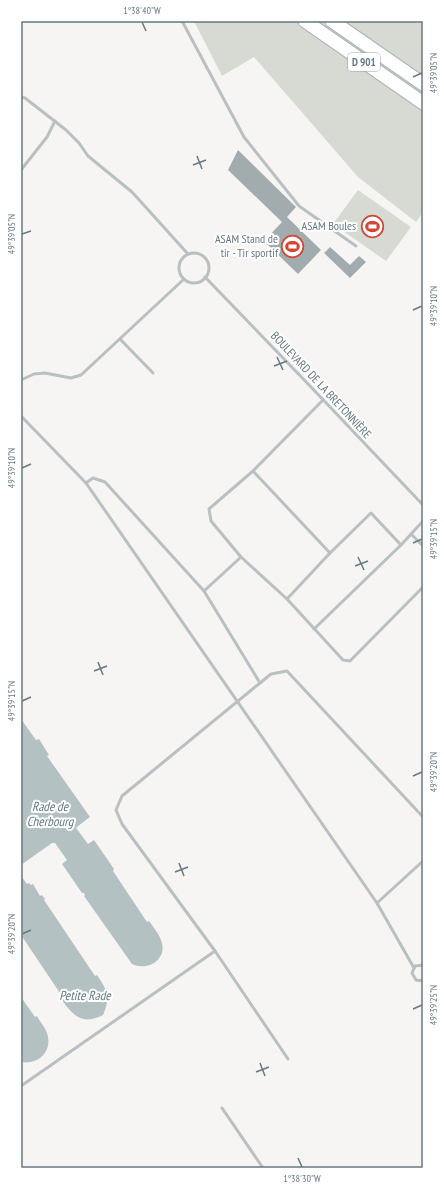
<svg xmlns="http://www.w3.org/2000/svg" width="444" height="1189" viewBox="0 0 444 1189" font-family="'PT Sans Narrow',sans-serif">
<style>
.green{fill:#d6dad2}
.water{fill:#b3c1c3}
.building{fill:#a2acaf}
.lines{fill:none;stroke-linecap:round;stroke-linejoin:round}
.primary-casing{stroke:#aeb4b7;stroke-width:15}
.lane{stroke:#bac0c2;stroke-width:3}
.primary{stroke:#fff;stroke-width:13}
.ticks{fill:none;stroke:#677981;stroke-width:1.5}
.labels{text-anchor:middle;stroke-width:4;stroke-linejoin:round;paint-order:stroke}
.shield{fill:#fff;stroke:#95a1a7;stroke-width:1}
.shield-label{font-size:11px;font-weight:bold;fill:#677981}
.poi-label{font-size:12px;fill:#677981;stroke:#fff;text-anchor:end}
.street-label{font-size:12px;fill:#677981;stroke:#fff}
.water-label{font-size:13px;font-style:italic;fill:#637a7d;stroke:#fff}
.neatline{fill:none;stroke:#677981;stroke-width:1.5}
.ticks-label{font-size:10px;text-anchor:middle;fill:#677981}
</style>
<rect width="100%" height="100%" fill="#f6f5f3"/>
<!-- green -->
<g class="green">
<polygon points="194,21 421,21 423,22 423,212 416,222 358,177 254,57 222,76"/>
<polygon points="358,190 411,227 386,261 333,224"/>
</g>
<!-- water -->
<g class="water">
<path d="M21,719l15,21 3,-1 10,16 -2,1 43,61 -12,9 -2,2 12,16 6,-4 20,29 -1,2 34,51 2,-1c4,6 11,14 13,22 4,18 -15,28 -30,21l-48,-68 1,-1 -1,-2h-2l-20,-29 5,-4 -12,-17h-3l-31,22z"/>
<path d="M21,876l6,8 2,-1 2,2 2,-1 7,12 2,-1 3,4 -1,1 51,76 2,-1c10,15 14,22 6,40 -20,10 -29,2 -41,-15l2,-1 -43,-64z"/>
<path d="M21,997l14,20 2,-1c3,6 8,11 10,17 6,18 -8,32 -26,29z"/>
</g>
<!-- building -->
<g class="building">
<polygon points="238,150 296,207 287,217 321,250 298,274 264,241 282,222 228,170"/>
<polygon points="330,247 350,265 359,256 366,262 350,278 324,253"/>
</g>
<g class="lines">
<defs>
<g id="primary">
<polyline points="305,21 423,103"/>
<polyline points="332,21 423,84"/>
</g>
</defs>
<!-- primary casing -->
<use href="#primary" class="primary-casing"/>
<!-- lane -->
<g class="lane">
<polyline points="182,21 244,137 299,206 356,246"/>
<polyline points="21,97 25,98 66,130 79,143 88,156 132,192 188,254"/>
<polyline points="21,170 47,137 55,121"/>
<circle cx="194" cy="268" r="15"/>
<polyline points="205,277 311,387 423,505"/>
<polyline points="120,339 153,373"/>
<polyline points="21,380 34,374 45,373 71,378 81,375 184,279"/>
<polyline points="323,400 253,471 209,509 211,521 241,557 287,599 343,660 350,661 423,587"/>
<polyline points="21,416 86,483 377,903 414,968"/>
<polyline points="253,471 330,553"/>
<polyline points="86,483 93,478 105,482 204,591 260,683"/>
<polyline points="411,534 423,546"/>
<polyline points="204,591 241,557"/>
<polyline points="287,599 330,553 371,513 401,545"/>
<polyline points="314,629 401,545 423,521"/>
<polyline points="377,903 423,861"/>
<polyline points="423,965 415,966 412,973 416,980 423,981"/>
<polyline points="288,1059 215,951 122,824 116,810 122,796 260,683 271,674 287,671 423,817"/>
<polyline points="21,1086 215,951"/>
<polyline points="222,1108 263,1168"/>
</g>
<!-- primary -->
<use href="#primary" class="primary"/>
</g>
<!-- ticks -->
<path class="ticks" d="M142,22l4,9M413,77l9,-4M197,156l5,13M193,165l13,-5M22,234l9,-3M413,310l9,-4M277,357l6,13M274,366l13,-5M22,468l9,-4M413,543l9,-4M358,557l6,13M355,566l13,-5M98,662l5,13M94,671l13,-5M22,701l9,-4M413,776l9,-4M179,863l5,13M175,872l13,-5M22,934l9,-4M413,1009l9,-4M260,1063l5,13M256,1072l13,-5M298,1158l4,9"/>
<!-- icons -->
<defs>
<symbol id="stadium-ring" viewBox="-11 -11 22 22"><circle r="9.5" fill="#fff" stroke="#d34635" stroke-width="1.5"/><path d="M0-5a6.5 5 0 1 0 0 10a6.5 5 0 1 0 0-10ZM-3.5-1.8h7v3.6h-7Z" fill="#d34635"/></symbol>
</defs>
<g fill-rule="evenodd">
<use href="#stadium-ring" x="360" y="214" width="25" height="25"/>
<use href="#stadium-ring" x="280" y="234" width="25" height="25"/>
</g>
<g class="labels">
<!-- shield labels -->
<rect class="shield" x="348" y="53" width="32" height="18" rx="3"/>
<g class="shield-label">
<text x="364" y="66">D 901</text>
</g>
<!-- poi labels -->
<g class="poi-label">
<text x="356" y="230">ASAM Boules</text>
<text x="278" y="243">ASAM Stand de<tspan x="278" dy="14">tir - Tir sportif</tspan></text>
</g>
<!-- street labels -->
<g class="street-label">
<text transform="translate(321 385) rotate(47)" y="4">BOULEVARD DE LA BRETONNIÈRE</text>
</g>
<!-- water labels -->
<g class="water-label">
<text x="50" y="811">Rade de<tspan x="50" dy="15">Cherbourg</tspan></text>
<text x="85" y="1000">Petite Rade</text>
</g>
</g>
<!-- border -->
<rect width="444" height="1189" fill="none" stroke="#ffffff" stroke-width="44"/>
<rect x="22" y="22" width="400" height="1145" class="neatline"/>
<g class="ticks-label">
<text x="142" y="14">1°38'40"W</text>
<text transform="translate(433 73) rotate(-90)" y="4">49°39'05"N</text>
<text transform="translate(11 234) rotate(-90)" y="4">49°39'05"N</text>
<text transform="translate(433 306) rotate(-90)" y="4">49°39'10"N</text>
<text transform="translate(11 468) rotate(-90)" y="4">49°39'10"N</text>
<text transform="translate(433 539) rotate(-90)" y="4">49°39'15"N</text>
<text transform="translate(11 701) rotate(-90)" y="4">49°39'15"N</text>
<text transform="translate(433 772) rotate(-90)" y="4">49°39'20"N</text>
<text transform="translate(11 934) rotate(-90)" y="4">49°39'20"N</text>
<text transform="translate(433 1005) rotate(-90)" y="4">49°39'25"N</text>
<text x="302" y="1182">1°38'30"W</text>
</g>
</svg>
